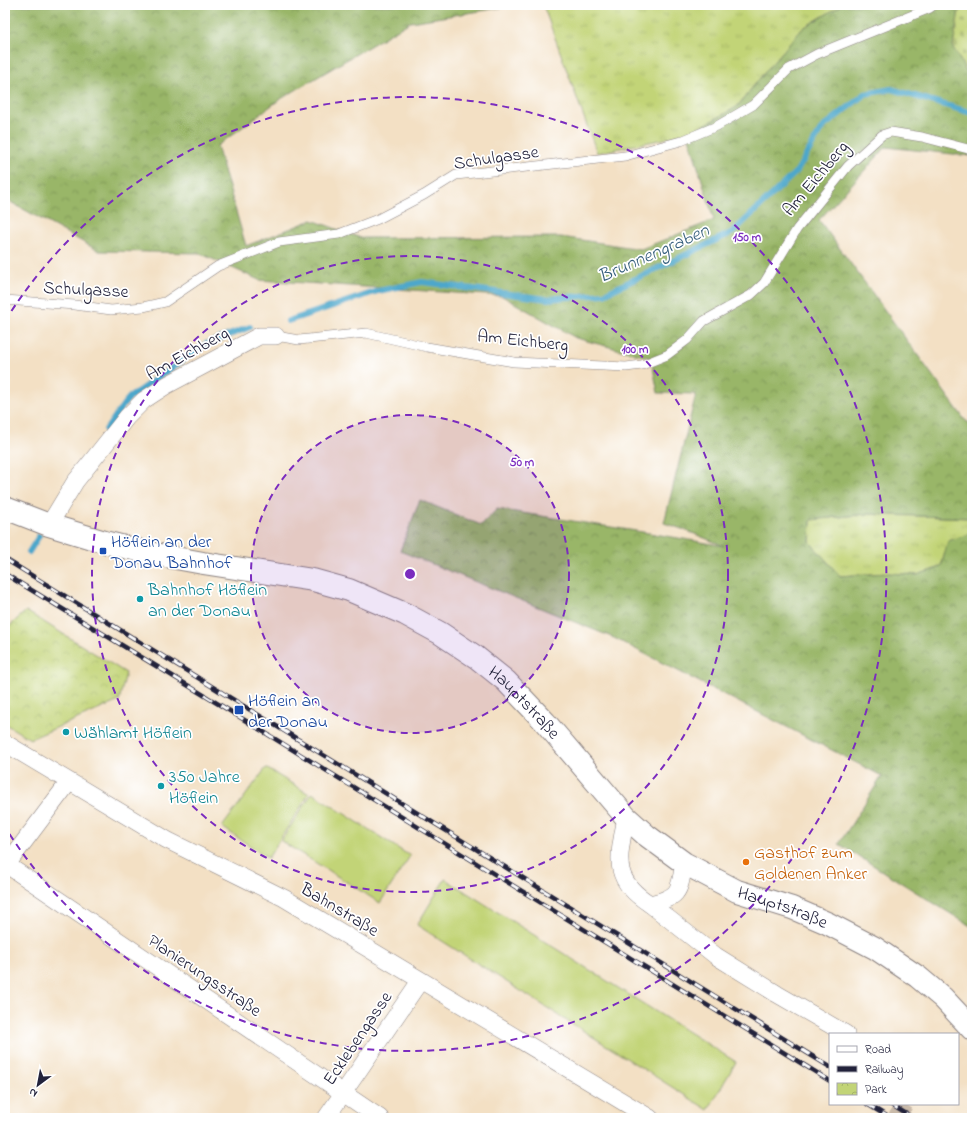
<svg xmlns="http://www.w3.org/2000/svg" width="977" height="1123" viewBox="0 0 977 1123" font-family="'Indie Flower',sans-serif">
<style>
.grass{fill:url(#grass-tufts);stroke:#727b59}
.forest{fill:url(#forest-crowns);stroke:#5e6c52}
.cemetery{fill:url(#cemetery-stones);stroke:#727b59}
.park{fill:url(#park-crowns);stroke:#727b59}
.pitch{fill:#c2d477;stroke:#727b59}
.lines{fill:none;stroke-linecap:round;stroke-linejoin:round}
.stream{stroke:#4da7cb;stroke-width:6}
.street-tunnel{stroke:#c9baa9;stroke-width:17;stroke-dasharray:17 8;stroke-linecap:butt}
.lane-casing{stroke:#8a8180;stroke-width:10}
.street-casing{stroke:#8a8180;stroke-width:18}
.secondary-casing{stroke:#8a8180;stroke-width:24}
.lane{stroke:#fff;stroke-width:9}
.street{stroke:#fff;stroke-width:17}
.secondary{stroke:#fff;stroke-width:22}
.rail-casing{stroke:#22223b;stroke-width:4.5}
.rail{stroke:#fff;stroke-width:3;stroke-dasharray:9;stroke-linecap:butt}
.ring{fill:none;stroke:#7b2cbf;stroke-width:2;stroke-dasharray:7 5}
.transit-dot{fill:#1a4fb4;stroke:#fff;stroke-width:1.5}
.culture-dot{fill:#0f9aa8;stroke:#fff;stroke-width:1.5}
.food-dot{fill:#e8710a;stroke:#fff;stroke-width:1.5}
.labels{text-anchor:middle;stroke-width:3.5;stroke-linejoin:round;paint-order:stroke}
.street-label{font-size:18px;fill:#22223b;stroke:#fff}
.transit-label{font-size:18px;fill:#164399;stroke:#fff;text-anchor:start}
.culture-label{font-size:18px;fill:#0d838f;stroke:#fff;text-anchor:start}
.food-label{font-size:18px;fill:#c56008;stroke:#fff;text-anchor:start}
.water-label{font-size:19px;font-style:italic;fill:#355e7c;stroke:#fff}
.centre{fill:#7b2cbf;stroke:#fff;stroke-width:2}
.ring-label{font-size:12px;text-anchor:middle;font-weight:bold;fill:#7b2cbf;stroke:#fff;stroke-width:3.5;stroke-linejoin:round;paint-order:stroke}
</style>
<defs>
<pattern id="grass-tufts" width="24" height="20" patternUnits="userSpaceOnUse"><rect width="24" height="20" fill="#c2d477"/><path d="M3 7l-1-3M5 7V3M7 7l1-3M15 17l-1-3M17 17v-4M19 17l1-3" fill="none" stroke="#a6b668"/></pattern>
<pattern id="forest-crowns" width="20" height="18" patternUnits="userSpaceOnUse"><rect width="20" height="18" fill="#99b668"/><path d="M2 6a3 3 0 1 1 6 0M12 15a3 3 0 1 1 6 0" fill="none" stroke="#7c9457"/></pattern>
<pattern id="cemetery-stones" width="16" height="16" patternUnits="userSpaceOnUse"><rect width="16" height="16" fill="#c2d477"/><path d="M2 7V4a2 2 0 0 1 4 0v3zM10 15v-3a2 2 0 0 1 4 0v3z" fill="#a6b668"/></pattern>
<pattern id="park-crowns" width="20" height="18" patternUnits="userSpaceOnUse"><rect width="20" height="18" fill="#c2d477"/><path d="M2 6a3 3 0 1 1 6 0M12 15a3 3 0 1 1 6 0" fill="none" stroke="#a6b668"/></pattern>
</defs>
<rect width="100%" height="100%" fill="#fff"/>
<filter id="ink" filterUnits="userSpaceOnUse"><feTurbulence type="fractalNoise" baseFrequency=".025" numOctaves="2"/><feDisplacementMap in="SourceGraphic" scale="8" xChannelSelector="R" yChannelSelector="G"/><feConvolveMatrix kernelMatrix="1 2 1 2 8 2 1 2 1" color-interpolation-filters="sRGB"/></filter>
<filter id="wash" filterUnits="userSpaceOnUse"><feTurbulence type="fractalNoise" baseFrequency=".012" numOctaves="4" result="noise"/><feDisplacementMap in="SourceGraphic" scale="16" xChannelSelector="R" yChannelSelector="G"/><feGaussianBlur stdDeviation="0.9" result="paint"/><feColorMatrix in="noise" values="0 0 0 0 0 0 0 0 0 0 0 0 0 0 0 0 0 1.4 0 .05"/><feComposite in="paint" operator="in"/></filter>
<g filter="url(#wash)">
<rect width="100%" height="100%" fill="#f3e0c4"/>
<!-- grass -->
<g class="grass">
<polygon points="543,5 842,5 803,28 760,78 737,107 688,134 597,153"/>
<polygon points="867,514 972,518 972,533 948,542 941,567 917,575 887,573 840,576 810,543 811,520"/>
</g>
<!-- forest -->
<polygon class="forest" points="5,5 519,5 410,22 279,100 217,146 246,246 312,220 361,238 561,237 641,249 714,220 688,134 737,107 760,78 803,28 842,5 960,5 953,47 970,78 972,77 972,156 886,147 819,220 965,420 972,425 972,518 867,514 811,520 810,542 840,576 887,573 917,575 941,567 948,541 972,533 972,927 839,844 882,776 614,638 400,551 420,500 481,525 497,509 655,534 724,546 685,530 664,523 696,394 658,393 651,358 576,338 502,296 259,280 199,253 99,251 5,199"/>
<!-- cemetery -->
<polygon class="cemetery" points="960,5 972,5 972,77 970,78 953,47"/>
<!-- park -->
<polygon class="park" points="26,611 126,673 119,701 30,739 5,724 5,630"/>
<!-- pitch -->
<g class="pitch">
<polygon points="266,768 309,794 268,858 222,827"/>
<polygon points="312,793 410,856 380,903 281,841"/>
<polygon points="445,879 736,1062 708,1110 417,925"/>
</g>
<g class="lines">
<!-- stream -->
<g class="stream">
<polyline points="288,321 378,291 422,282 547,299 604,294 733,232 797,171 822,128 865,94 891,89 972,113"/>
<polyline points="106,430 124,404 130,397 206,344 250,327"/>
<polyline points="29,552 39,536"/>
</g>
</g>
</g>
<g filter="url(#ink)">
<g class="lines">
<!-- street-tunnel -->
<polyline class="street-tunnel" points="896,1118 905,1104"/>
<defs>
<g id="lane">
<polyline points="5,300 75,305 111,310 143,307 165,302 218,266 279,242 339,234 378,219 424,195 456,175 625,156 681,141 717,126 753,105 789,69 817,54 930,8 934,5"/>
<polyline points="276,336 299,340 366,333 427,347 514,362 626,367 642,365 667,355 687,340 704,321 751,295 764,283 797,229 848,166 882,135 891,132 922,137 972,150"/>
</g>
<g id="street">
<polyline points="49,525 75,482 127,417 144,400 167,385 259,336 276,336"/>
<polyline points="5,743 167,840 284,898 650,1118"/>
<path d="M626,817c-7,40 -16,62 24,87l66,52 61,38 69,40"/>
<polyline points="7,865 380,1118"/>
<polyline points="5,867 69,782"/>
<path d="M650,904c30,-7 29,-12 34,-41"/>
<polyline points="326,1118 420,981"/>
</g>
<g id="secondary">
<path id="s1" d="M5,508l44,17 59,18 46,11 49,9 110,17 36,10 56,24 35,19 36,24 30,24 39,41 81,95 20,18 38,28 53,28 55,17 35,15 48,25 43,29 25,21 29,31"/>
</g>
</defs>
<!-- lane casing -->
<use href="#lane" class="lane-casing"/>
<!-- street casing -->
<use href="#street" class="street-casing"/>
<!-- secondary casing -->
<use href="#secondary" class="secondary-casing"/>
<!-- lane -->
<use href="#lane" class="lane"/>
<!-- street -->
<use href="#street" class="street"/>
<!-- secondary -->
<use href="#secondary" class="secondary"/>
<defs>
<g id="rail">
<polyline points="5,559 830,1067"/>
<polyline points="5,574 225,708 830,1081"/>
<polyline points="867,1104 890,1118"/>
<polyline points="890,1104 913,1118"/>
</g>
</defs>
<!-- rail casing -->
<use href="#rail" class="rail-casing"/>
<!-- rail -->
<use href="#rail" class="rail"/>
</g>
</g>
<!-- distance rings -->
<circle cx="410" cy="574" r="159" fill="#7b2cbf" fill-opacity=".12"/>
<g class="ring">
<circle cx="410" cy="574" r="159"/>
<circle cx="410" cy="574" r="318"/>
<path d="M5 321A477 477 0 1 1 5 827"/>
</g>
<!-- markers -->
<g class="transit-dot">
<rect x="99" y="547" width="8" height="8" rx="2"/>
<rect x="234" y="705" width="10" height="10" rx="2"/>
</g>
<g class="culture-dot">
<circle cx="140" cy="599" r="4"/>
<circle cx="66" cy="732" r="4"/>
<circle cx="161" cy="786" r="4"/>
</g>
<circle class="food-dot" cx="746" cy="862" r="4"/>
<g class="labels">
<!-- street labels -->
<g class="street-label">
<text transform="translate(496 157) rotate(-8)" y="6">Schulgasse</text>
<text transform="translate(815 178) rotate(-50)" y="6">Am Eichberg</text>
<text transform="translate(86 289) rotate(3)" y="6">Schulgasse</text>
<text transform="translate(523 340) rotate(6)" y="6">Am Eichberg</text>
<text transform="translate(187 353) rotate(-29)" y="6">Am Eichberg</text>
<text dy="6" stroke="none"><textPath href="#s1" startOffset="565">Hauptstraße</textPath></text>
<text dy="6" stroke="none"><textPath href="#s1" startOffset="901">Hauptstraße</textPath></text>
<text transform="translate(340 909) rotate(31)" y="6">Bahnstraße</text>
<text transform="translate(205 975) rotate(34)" y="6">Planierungsstraße</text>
<text transform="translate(357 1038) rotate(-56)" y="6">Ecklebengasse</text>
</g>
<!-- transit labels -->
<g class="transit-label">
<text x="111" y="547">Höflein an der<tspan x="111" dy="21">Donau Bahnhof</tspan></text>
<text x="248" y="706">Höflein an<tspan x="248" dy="21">der Donau</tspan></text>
</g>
<!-- culture labels -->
<g class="culture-label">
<text x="148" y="595">Bahnhof Höflein<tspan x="148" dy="21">an der Donau</tspan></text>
<text x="74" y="738">Wählamt Höflein</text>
<text x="169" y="782">350 Jahre<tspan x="169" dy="21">Höflein</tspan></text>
</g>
<!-- food labels -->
<g class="food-label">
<text x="754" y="858">Gasthof zum<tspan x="754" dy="21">Goldenen Anker</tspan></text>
</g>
<!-- water labels -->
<g class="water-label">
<text transform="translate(653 252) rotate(-24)" y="7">Brunnengraben</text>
</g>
</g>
<circle cx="410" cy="574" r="6" class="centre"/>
<g class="ring-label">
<text x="747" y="241">150 m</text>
<text x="635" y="353">100 m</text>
<text x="522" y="466">50 m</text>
</g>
<!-- margin -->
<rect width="977" height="1123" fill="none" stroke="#fff" stroke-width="20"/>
<!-- legend -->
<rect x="829" y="1033" width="130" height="72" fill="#ffffff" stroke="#a7a7b1"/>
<rect x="837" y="1046" width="20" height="6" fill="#ffffff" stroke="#a7a7b1"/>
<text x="865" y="1053" font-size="12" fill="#22223b">Road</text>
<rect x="837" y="1066" width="20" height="6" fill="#22223b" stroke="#a7a7b1"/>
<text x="865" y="1073" font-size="12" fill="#22223b">Railway</text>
<rect x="837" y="1083" width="20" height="12" fill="url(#park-crowns)" stroke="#a7a7b1"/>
<text x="865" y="1093" font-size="12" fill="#22223b">Park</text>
<!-- north arrow -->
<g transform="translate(38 1085) rotate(212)" stroke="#ffffff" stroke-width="3" paint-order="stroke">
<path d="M0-3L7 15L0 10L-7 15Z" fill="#22223b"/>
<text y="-6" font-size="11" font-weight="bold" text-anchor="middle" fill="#22223b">N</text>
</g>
</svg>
